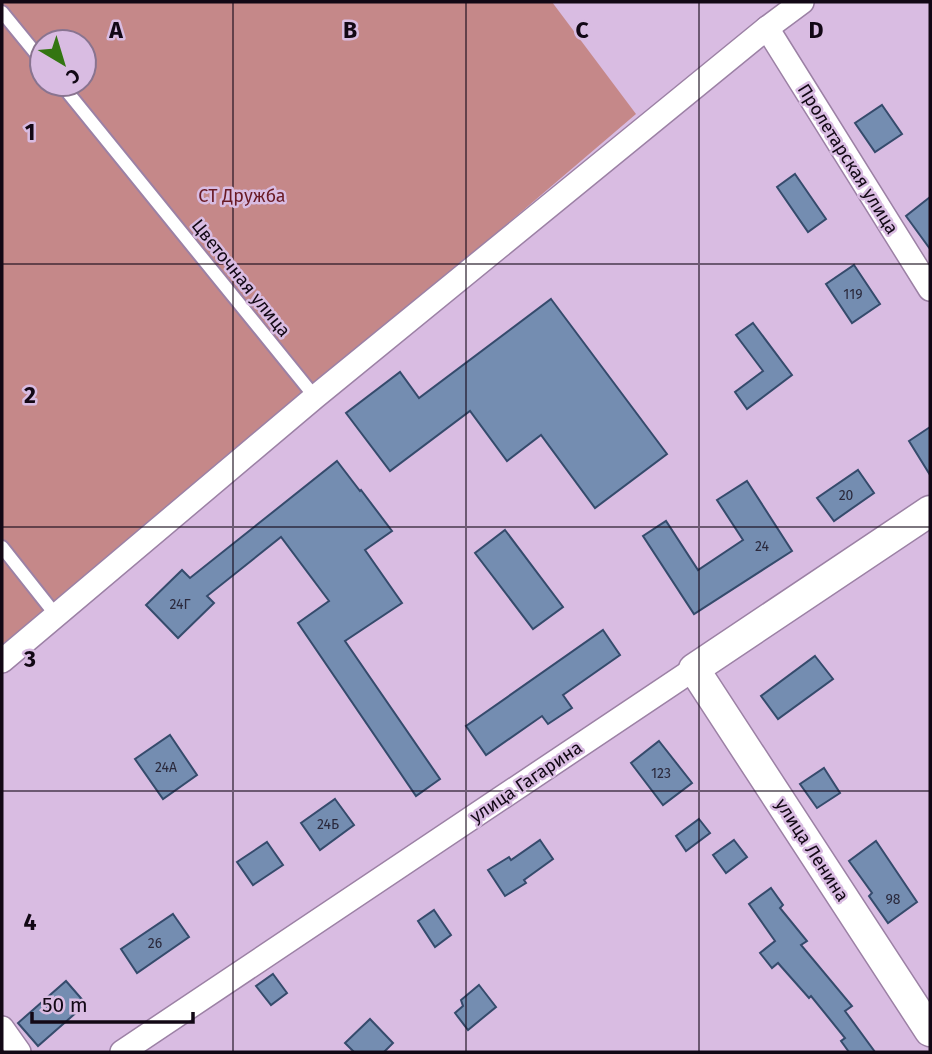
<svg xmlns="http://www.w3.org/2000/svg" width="932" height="1054" viewBox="0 0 932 1054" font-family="'Fira Sans',sans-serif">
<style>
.green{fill:#c58889;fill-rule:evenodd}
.building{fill:#748db1;stroke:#354b6c;stroke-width:2}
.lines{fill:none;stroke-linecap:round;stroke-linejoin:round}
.service-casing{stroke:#9c81a5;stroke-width:16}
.minor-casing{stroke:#9c81a5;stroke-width:26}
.tertiary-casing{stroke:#9c81a5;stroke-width:33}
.service{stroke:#fff;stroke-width:12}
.minor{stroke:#fff;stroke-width:23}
.tertiary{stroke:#fff;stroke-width:30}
.grid{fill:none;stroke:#120815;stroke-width:2;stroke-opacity:0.55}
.labels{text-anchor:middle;stroke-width:5;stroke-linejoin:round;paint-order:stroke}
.number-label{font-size:14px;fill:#2a293c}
.street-label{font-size:18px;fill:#120815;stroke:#d9bce2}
.park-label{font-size:18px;fill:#691a24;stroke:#d9bce2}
.grid-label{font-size:23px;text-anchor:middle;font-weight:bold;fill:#120815;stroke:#d9bce2;stroke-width:5;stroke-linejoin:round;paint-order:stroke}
</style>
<rect width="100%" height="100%" fill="#d9bce2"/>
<!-- green -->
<path class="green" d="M2,2h550l84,112 -634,541zM42,42h42v42h-42z"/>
<!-- building -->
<g class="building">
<polygon points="882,105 902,134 875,152 855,123"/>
<polygon points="795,174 826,219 808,232 777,187"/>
<polygon points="930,197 930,249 906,216"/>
<polygon points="854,265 880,304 852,323 826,284"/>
<polygon points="551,299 667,454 595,508 541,435 507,461 470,411 390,471 346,413 400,372 419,398"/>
<polygon points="753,323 792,375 747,409 735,392 763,371 736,335"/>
<polygon points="930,427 930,475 909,441"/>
<polygon points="337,461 360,491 361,490 392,531 365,550 402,603 345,641 440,779 416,796 298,623 329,601 281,537 207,596 214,603 178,638 146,605 182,570 190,578"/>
<polygon points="858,470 874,493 834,521 817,498"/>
<polygon points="747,481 792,551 694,614 643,536 666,521 698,570 743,540 717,500"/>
<polygon points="505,530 563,607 533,629 475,553"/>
<polygon points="603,630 620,655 563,695 572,708 548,724 542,716 486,755 466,726"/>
<polygon points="815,656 833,679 778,719 761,696"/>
<polygon points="170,735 197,775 163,799 135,759"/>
<polygon points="659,741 692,783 663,805 631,763"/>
<polygon points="824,768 840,793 817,808 800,784"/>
<polygon points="335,799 354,825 320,850 301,823"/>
<polygon points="699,819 710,833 686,851 676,836"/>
<polygon points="540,840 553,859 524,880 526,883 505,896 488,870 509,857 511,860"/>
<polygon points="734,840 747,857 726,873 713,855"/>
<polygon points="876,841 917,902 888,923 869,896 872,893 849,861"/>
<polygon points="267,842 283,865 253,885 237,862"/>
<polygon points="771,888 783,905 780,908 807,941 801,945 852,1006 845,1011 875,1052 849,1052 841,1041 845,1038 811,996 809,998 778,963 772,968 760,953 775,941 749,904"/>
<polygon points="434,910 451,935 435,947 418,921"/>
<polygon points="173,914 189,937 137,973 121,949"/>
<polygon points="273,974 287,993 271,1005 256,986"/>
<polygon points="66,981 86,1004 38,1046 18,1023"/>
<polygon points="479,985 496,1007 468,1030 455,1013 463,1006 461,1000"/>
<polygon points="370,1019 393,1043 384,1052 354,1052 345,1043"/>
</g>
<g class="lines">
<defs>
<g id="service">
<polyline points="2,12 42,61"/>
<polyline points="61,84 315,397"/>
<polyline points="2,547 55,614"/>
</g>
<g id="minor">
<polyline points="767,28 930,289"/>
<polyline points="2,661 315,397 767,28 802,2"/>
<polyline points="2,1028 19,1052"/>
<polyline points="122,1052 694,669"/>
</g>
<polyline id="tertiary" points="930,511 694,669 930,1031"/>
</defs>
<!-- service casing -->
<use href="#service" class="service-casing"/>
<!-- minor casing -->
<use href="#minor" class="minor-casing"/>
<!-- tertiary casing -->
<use href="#tertiary" class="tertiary-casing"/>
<!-- service -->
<use href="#service" class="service"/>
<!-- minor -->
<use href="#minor" class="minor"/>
<!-- tertiary -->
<use href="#tertiary" class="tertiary"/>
</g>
<!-- grid -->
<path class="grid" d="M233,2v1050M466,2v1050M699,2v1050M2,264h928M2,527h928M2,791h928"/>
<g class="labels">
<!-- number labels -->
<g class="number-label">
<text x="853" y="299">119</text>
<text x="846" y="500">20</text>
<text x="762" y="551">24</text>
<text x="180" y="609">24Г</text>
<text x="166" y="772">24А</text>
<text x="661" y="778">123</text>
<text x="328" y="829">24Б</text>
<text x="893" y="904">98</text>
<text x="155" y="948">26</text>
</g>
<!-- street labels -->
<g class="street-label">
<text transform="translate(848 159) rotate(58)" y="6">Пролетарская улица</text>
<text transform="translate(241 278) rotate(51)" y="6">Цветочная улица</text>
<text transform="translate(526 782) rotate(-34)" y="6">улица Гагарина</text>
<text transform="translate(812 850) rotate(57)" y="6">улица Ленина</text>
</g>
<!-- park labels -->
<g class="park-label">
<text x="242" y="202">СТ Дружба</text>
</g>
</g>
<g class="grid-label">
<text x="116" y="38">A</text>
<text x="350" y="38">B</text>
<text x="582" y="38">C</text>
<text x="816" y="38">D</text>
<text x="30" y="140">1</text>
<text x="30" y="403">2</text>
<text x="30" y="667">3</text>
<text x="30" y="930">4</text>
</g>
<!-- border -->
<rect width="932" height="1054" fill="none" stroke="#120815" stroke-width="7"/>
<!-- north arrow -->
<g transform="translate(63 63) rotate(142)"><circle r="33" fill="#d9bce2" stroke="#897490" stroke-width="2"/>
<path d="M0-5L12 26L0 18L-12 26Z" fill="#337512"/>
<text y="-10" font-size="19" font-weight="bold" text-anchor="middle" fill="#120815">С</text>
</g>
<!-- scale -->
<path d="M32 1012v10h161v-10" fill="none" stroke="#120815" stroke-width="3.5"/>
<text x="42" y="1012" font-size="21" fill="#120815" stroke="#d9bce2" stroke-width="5" paint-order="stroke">50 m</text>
</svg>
